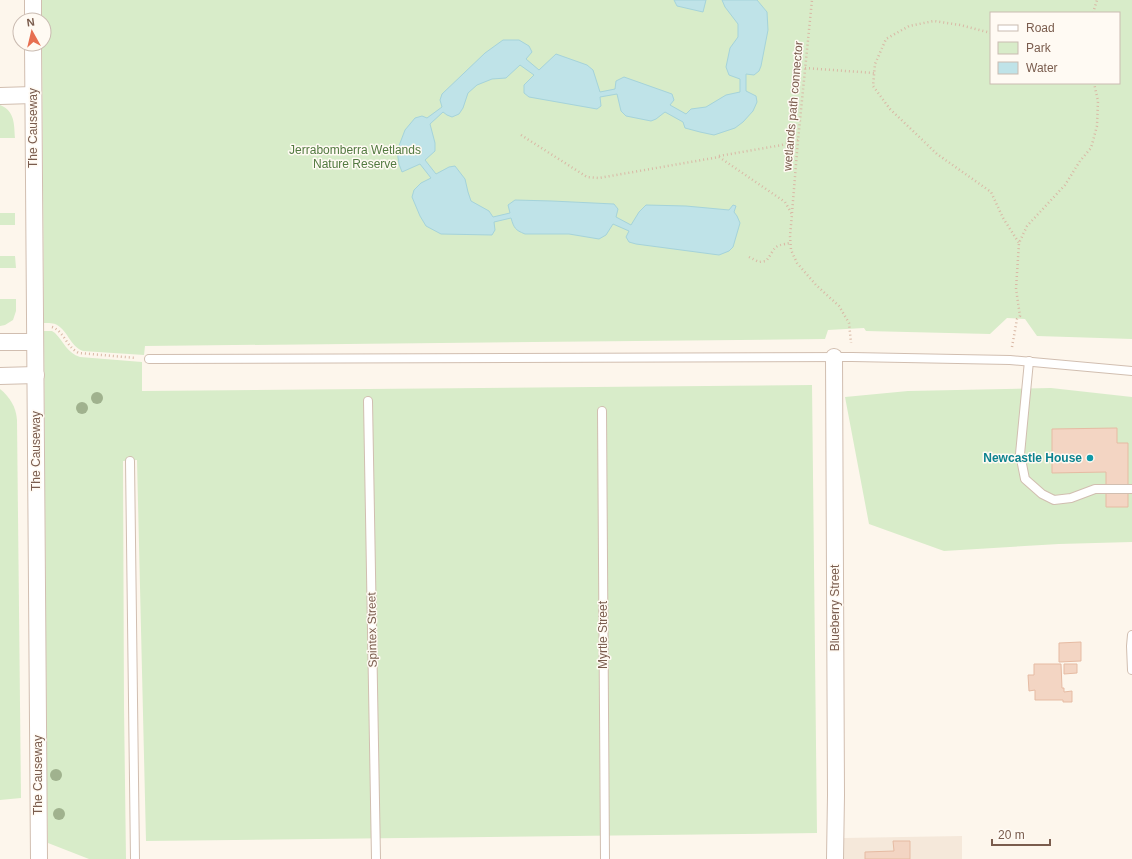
<svg xmlns="http://www.w3.org/2000/svg" width="1132" height="859" viewBox="0 0 1132 859" font-family="Helvetica,sans-serif">
<style>
.residential{fill:#f5e8da}
.green{fill:#d8ecc9;fill-rule:evenodd}
.water{fill:#bfe3e8;stroke:#a5d3da}
.building{fill:#f3d5c3;stroke:#e6bba3}
.lines{fill:none;stroke-linecap:round;stroke-linejoin:round}
.service-casing{stroke:#d1beb0;stroke-width:10}
.minor-casing{stroke:#d1beb0;stroke-width:18}
.path{stroke:#d9b8a5;stroke-width:2.5;stroke-dasharray:1 3;stroke-linecap:butt}
.service{stroke:#fff;stroke-width:8}
.minor{stroke:#fff;stroke-width:16}
.tree{fill:#a0b28e}
.culture-dot{fill:#0f9aa8;stroke:#fffaf3;stroke-width:1.5}
.labels{text-anchor:middle;stroke-width:3;stroke-linejoin:round;paint-order:stroke}
.street-label{font-size:12px;fill:#7a5c4d;stroke:#fffaf3}
.park-label{font-size:12px;fill:#537a41;stroke:#fffaf3}
.culture-label{font-size:12px;font-weight:bold;fill:#0d838f;stroke:#fffaf3;text-anchor:end}
</style>
<rect width="100%" height="100%" fill="#fdf6ec"/>
<!-- residential -->
<polygon class="residential" points="962,836 962,859 844,859 844,838"/>
<!-- green -->
<g class="green">
<path d="M42,0h1090v339l-95,-3 -12,-17 -18,-1 -17,16 -124,-3 -2,-3 -36,2 -3,9 -680,7 -1,9 -61,-4c-13,-5 -15,-20 -26,-26 -3,-2 -9,-2 -13,-2l-2,-279h2v-24h-2zM991,13h128v70h-128z"/>
<path d="M0,105c15,6 14,19 15,33h-15z"/>
<rect x="0" y="213" width="15" height="12"/>
<polygon points="0,256 15,256 16,268 0,268"/>
<polygon points="0,287 0,299 16,299 16,311 13,320 5,325 0,326"/>
<path d="M44,331h8l3,2c9,9 12,20 25,24l62,5v29l670,-6 5,448 -671,8 -9,-381 -14,1 1,246 2,152h-37l-41,-16 -1,-54z"/>
<polygon points="1051,388 1132,397 1132,542 1059,544 944,551 869,524 845,397 908,391"/>
<path d="M0,389c10,8 16,18 17,31l4,378 -21,2z"/>
</g>
<!-- water -->
<g class="water">
<polygon points="674,0 706,0 703,12 677,6"/>
<path d="M722,0h35l10,12 1,18 -7,36 -2,5 -5,4 -8,-1v17l10,5 1,6 -4,9 -10,11 -8,6 -21,7 -14,-3 -15,-4 -2,-6 -18,-10 -9,7 -5,2 -25,-5 -5,-5 -4,-17 -17,3 1,9 -4,3 -68,-12 -5,-4v-8l10,-10 -14,-10 -14,13 -14,1 -15,6 -9,8 -5,15 -4,6 -7,3 -5,-2 -4,-3 -13,12 5,19v8l-10,9 11,14 13,-7 6,-1 10,13 3,13 3,9 18,10 4,6 17,-4 -2,-8 7,-5 37,1 62,3 4,5 -2,8 15,8 8,-13 7,-7 40,1 43,4 4,-5 3,1 -2,6 3,4 3,7 -7,24 -4,4 -10,4 -83,-11 -7,-2 -3,-5 3,-6 -16,-7 -7,11 -7,4 -30,-5h-44c-10,-4 -11,-6 -14,-16l-17,4 1,8 -3,5 -51,-1 -15,-8 -6,-10 -8,-19 2,-7 7,-7 10,-5 -11,-14 -18,8 -3,-8 -2,-13 8,-21 10,-12 7,-2 5,2 15,-11 -2,-7 2,-6 43,-41 18,-13h16l10,6 3,6 -6,7 13,11 17,-16 31,11 6,5 7,22 15,-3 1,-8 8,-4 48,17 2,6 -4,5 16,9 5,-5 15,-2 20,-12 14,-3v-13l-11,-4 -3,-8 4,-19 8,-11v-13l-13,-17z"/>
</g>
<!-- building -->
<g class="building">
<polygon points="1117,428 1117,443 1128,443 1128,507 1106,507 1106,472 1052,473 1052,429"/>
<polygon points="1081,642 1081,661 1059,662 1059,643"/>
<polygon points="1034,664 1061,664 1062,688 1064,688 1064,692 1072,691 1072,702 1063,702 1063,700 1035,700 1035,690 1029,691 1028,675 1034,675"/>
<polygon points="1064,664 1077,664 1077,673 1064,674"/>
<polygon points="893,841 910,841 910,859 865,859 865,852 894,851"/>
</g>
<g class="lines">
<defs>
<g id="service">
<polyline points="149,359 852,357 1010,360 1132,371"/>
<polyline points="1029,361 1020,454 1025,479 1042,494 1054,500 1071,498 1095,489 1132,489"/>
<polyline points="368,401 376,859"/>
<polyline points="602,411 605,859"/>
<polyline points="130,461 135,859"/>
<polyline points="1132,635 1131,646 1132,670"/>
</g>
<g id="minor">
<polyline points="33,0 33,20"/>
<polyline points="33,44 39,859"/>
<polyline points="0,96 33,95"/>
<polyline points="0,342 35,342"/>
<polyline points="834,357 836,795 835,859"/>
<polyline points="0,376 36,375"/>
</g>
</defs>
<!-- service casing -->
<use href="#service" class="service-casing"/>
<!-- minor casing -->
<use href="#minor" class="minor-casing"/>
<!-- path -->
<g class="path">
<polyline points="1093,13 1097,0"/>
<polyline points="991,33 960,25 934,21 909,26 886,39 875,64 873,86 890,109 937,154 991,192 1003,218 1019,243"/>
<polyline points="805,68 874,73"/>
<polyline points="521,135 587,177 599,178 719,157 785,202 792,214 790,236 791,250 797,263 816,285 839,306 849,323 851,343"/>
<polyline points="719,156 782,145 798,140"/>
<polyline points="792,213 798,140 812,0"/>
<path d="M749,257l10,5 7,-1c11,-14 5,-15 25,-18"/>
<path d="M52,327c12,4 15,21 27,26l57,5"/>
<polyline points="1012,347 1017,319 1020,316 1016,289 1019,243 1027,226 1065,185 1080,161 1091,148 1097,126 1098,101 1094,83"/>
</g>
<!-- service -->
<use href="#service" class="service"/>
<!-- minor -->
<use href="#minor" class="minor"/>
</g>
<!-- trees -->
<g class="tree">
<circle cx="97" cy="398" r="6"/>
<circle cx="82" cy="408" r="6"/>
<circle cx="56" cy="775" r="6"/>
<circle cx="59" cy="814" r="6"/>
</g>
<!-- markers -->
<circle class="culture-dot" cx="1090" cy="458" r="4"/>
<g class="labels">
<!-- street labels -->
<g class="street-label">
<text transform="translate(793 106) rotate(-85)" y="4">wetlands path connector</text>
<text transform="translate(33 128) rotate(-90)" y="4">The Causeway</text>
<text transform="translate(36 451) rotate(-90)" y="4">The Causeway</text>
<text transform="translate(835 608) rotate(-90)" y="4">Blueberry Street</text>
<text transform="translate(372 630) rotate(-91)" y="4">Spintex Street</text>
<text transform="translate(603 635) rotate(-90)" y="4">Myrtle Street</text>
<text transform="translate(38 775) rotate(-90)" y="4">The Causeway</text>
</g>
<!-- park labels -->
<g class="park-label">
<text x="355" y="154">Jerrabomberra Wetlands<tspan x="355" dy="14">Nature Reserve</tspan></text>
</g>
<!-- culture labels -->
<g class="culture-label">
<text x="1082" y="462">Newcastle House</text>
</g>
</g>
<!-- legend -->
<rect x="990" y="12" width="130" height="72" fill="#fffaf3" stroke="#cabbb1"/>
<rect x="998" y="25" width="20" height="6" fill="#ffffff" stroke="#cabbb1"/>
<text x="1026" y="32" font-size="12" fill="#7a5c4d">Road</text>
<rect x="998" y="42" width="20" height="12" fill="#d8ecc9" stroke="#cabbb1"/>
<text x="1026" y="52" font-size="12" fill="#7a5c4d">Park</text>
<rect x="998" y="62" width="20" height="12" fill="#bfe3e8" stroke="#cabbb1"/>
<text x="1026" y="72" font-size="12" fill="#7a5c4d">Water</text>
<!-- north arrow -->
<g transform="translate(32 32) rotate(352)"><circle r="19" fill="#fffaf3" stroke="#cabbb1"/>
<path d="M0-3L7 15L0 10L-7 15Z" fill="#e76f51"/>
<text y="-6" font-size="11" font-weight="bold" text-anchor="middle" fill="#7a5c4d">N</text>
</g>
<!-- scale -->
<path d="M992 839v6h58v-6" fill="none" stroke="#7a5c4d" stroke-width="2"/>
<text x="998" y="839" font-size="12" fill="#7a5c4d" stroke="#fffaf3" stroke-width="3" paint-order="stroke">20 m</text>
</svg>
